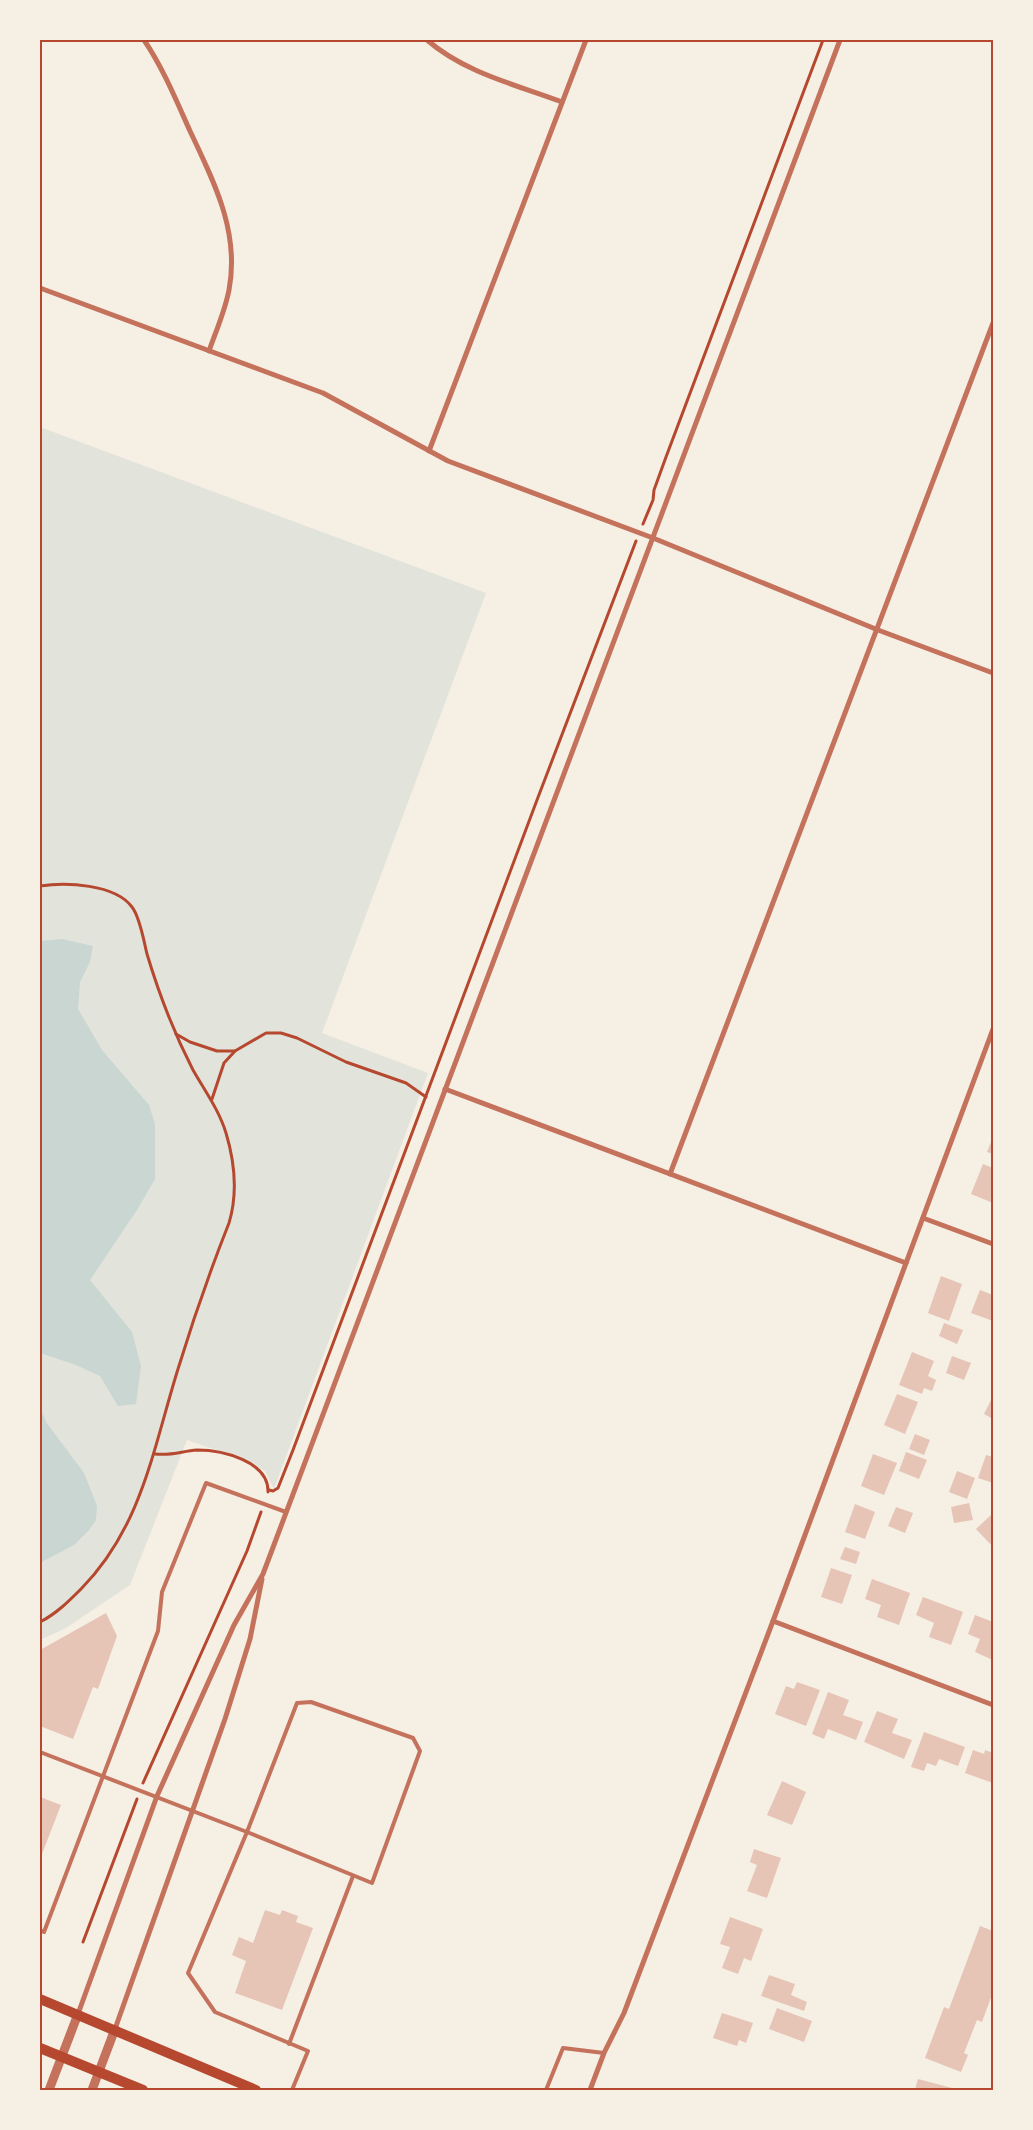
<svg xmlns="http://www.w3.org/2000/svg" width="1033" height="2130" viewBox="0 0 1033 2130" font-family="Figtree,sans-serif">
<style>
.green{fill:#e2e4dc}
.water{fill:#c9d6d2}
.building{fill:#e6c5b7}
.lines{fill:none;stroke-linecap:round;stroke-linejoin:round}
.path{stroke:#b5482f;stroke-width:3}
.service{stroke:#c5725c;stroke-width:4}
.minor{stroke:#c5725c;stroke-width:5}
.tertiary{stroke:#c5725c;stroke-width:9}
.secondary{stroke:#b5482f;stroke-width:10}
.neatline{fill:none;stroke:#b5482f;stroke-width:2}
</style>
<rect width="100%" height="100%" fill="#f6efe4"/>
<!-- green -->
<polygon class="green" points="40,427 486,593 322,1033 428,1073 274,1489 265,1471 248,1461 187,1440 130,1585 66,1628 40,1640"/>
<!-- water -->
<g class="water">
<polygon points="62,939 93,946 90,962 80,982 78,1009 102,1050 149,1105 155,1124 155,1179 137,1210 90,1280 132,1332 141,1366 136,1404 118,1406 100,1376 76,1365 40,1353 40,941"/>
<polygon points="40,1407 46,1422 84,1473 97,1506 96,1520 89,1530 74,1545 40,1563"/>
</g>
<!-- building -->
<g class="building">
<polygon points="993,1137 993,1154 987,1152"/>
<polygon points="983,1164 993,1168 993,1203 971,1194"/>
<polygon points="941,1276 962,1284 949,1321 928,1313"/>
<polygon points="980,1290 993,1295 993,1321 971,1313"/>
<polygon points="944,1323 963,1330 957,1344 939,1336"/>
<polygon points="912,1352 934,1361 928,1376 936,1380 932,1391 924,1388 922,1394 899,1385"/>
<polygon points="952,1356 971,1363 964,1380 946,1373"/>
<polygon points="897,1394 918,1402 905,1434 884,1425"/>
<polygon points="993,1396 993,1419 984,1414"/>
<polygon points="915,1434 930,1440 924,1455 909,1449"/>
<polygon points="906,1452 927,1460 919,1479 899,1471"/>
<polygon points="873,1454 897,1463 884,1495 861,1486"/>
<polygon points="986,1455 993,1457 993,1483 978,1478"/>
<polygon points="957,1471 975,1478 967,1499 949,1492"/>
<polygon points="969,1503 973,1520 954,1523 951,1507"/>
<polygon points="855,1504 875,1512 865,1539 845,1532"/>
<polygon points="896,1507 913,1513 905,1533 888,1526"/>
<polygon points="991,1515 993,1517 993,1547 976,1529"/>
<polygon points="845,1547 860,1552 856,1564 840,1559"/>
<polygon points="831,1568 852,1575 842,1604 821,1597"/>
<polygon points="872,1579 910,1593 899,1625 877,1617 881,1605 865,1599"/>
<polygon points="923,1597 963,1612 951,1645 929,1637 934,1623 916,1615"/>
<polygon points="106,1613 117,1636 98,1689 93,1687 73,1739 40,1726 40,1650"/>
<polygon points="975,1615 993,1622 993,1660 975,1652 980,1639 968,1634"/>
<polygon points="797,1682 820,1690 806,1726 775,1714 786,1686 794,1689"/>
<polygon points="828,1692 849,1700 843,1715 863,1722 856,1740 828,1729 824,1739 812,1734"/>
<polygon points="877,1711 898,1719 892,1733 912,1740 904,1759 864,1742"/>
<polygon points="924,1732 965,1747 958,1766 939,1759 936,1766 927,1763 924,1771 911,1767"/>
<polygon points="973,1750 984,1754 985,1750 993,1753 993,1783 965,1773"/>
<polygon points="782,1781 806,1792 792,1825 767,1815"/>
<polygon points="40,1797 61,1805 40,1859"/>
<polygon points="754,1849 781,1858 767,1898 747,1891 757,1865 750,1862"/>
<polygon points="265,1910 280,1915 282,1910 298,1916 296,1922 313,1928 282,2010 235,1993 246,1961 232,1955 239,1937 253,1943"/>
<polygon points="730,1917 763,1929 751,1961 744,1958 738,1974 722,1968 730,1947 720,1944"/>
<polygon points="980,1926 993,1931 993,1992 982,2022 977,2020 964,2053 968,2055 961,2072 925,2058 944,2007 949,2009"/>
<polygon points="769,1975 795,1984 791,1995 807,2002 804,2011 761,1996"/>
<polygon points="777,2008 812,2021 804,2042 769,2029"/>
<polygon points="722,2013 753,2023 746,2043 739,2040 737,2046 713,2038"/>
<polygon points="918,2079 952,2088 952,2090 915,2090"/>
</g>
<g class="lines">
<!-- path -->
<g class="path">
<polyline points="643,524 653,500 654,490 666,457 823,40"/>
<polyline points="40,632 40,646"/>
<path d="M40,886c26,-4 75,-2 92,21 8,10 12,35 15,47 12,40 27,79 46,116 12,21 26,40 33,63 9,30 12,60 3,90 -19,48 -36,97 -51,146 -25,80 -36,158 -97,220 -12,12 -25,25 -41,33"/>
<polyline points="176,1034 190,1042 217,1051 235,1051 266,1033 281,1033 297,1038 346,1062 406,1083 426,1097"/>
<polyline points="212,1099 224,1063 235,1051"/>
<path d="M155,1454c17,2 27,-3 42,-4 25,0 72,11 71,42"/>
<polyline points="269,1490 273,1491 278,1488 293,1450 537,800 636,541"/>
<polyline points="143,1783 247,1551 261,1512"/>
<polyline points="83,1942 137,1799"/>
</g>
<!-- service -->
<g class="service">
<polygon points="311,1702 413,1738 420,1751 372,1883 247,1832 297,1703"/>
<polyline points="40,1752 247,1832 188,1973 215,2012 308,2051 292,2090"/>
<polyline points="40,1930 44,1932 158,1631 162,1592 206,1483 286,1512"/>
<polyline points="289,2044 353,1876"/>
<polyline points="546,2090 563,2048 604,2053"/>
</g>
<!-- minor -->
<g class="minor">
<path d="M144,40c19,28 32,60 46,91 24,51 50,101 39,159 -4,21 -13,41 -20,61"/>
<path d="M427,40c38,33 90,45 135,62"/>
<polyline points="40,288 323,393 448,461 653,538 878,630 993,673"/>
<polyline points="429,451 586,40"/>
<polyline points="445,1089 906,1263"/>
<polyline points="670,1174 993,323"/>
<polyline points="923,1218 993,1244"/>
<polyline points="773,1621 993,1705"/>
<polyline points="78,2014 157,1796 234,1625 263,1574 840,40"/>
<polyline points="115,2029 225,1719 250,1639 262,1579"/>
<polyline points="590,2090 604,2053 624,2013 773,1621 993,1029"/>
</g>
<!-- tertiary -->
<g class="tertiary">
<polyline points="49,2090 78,2014"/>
<polyline points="92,2090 115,2029"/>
</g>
<!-- secondary -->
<g class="secondary">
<polyline points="40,1999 256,2090"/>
<polyline points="40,2048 143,2090"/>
</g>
</g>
<!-- border -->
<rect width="1033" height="2130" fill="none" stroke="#f6efe4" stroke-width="82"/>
<rect x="41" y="41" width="951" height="2048" class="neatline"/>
</svg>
